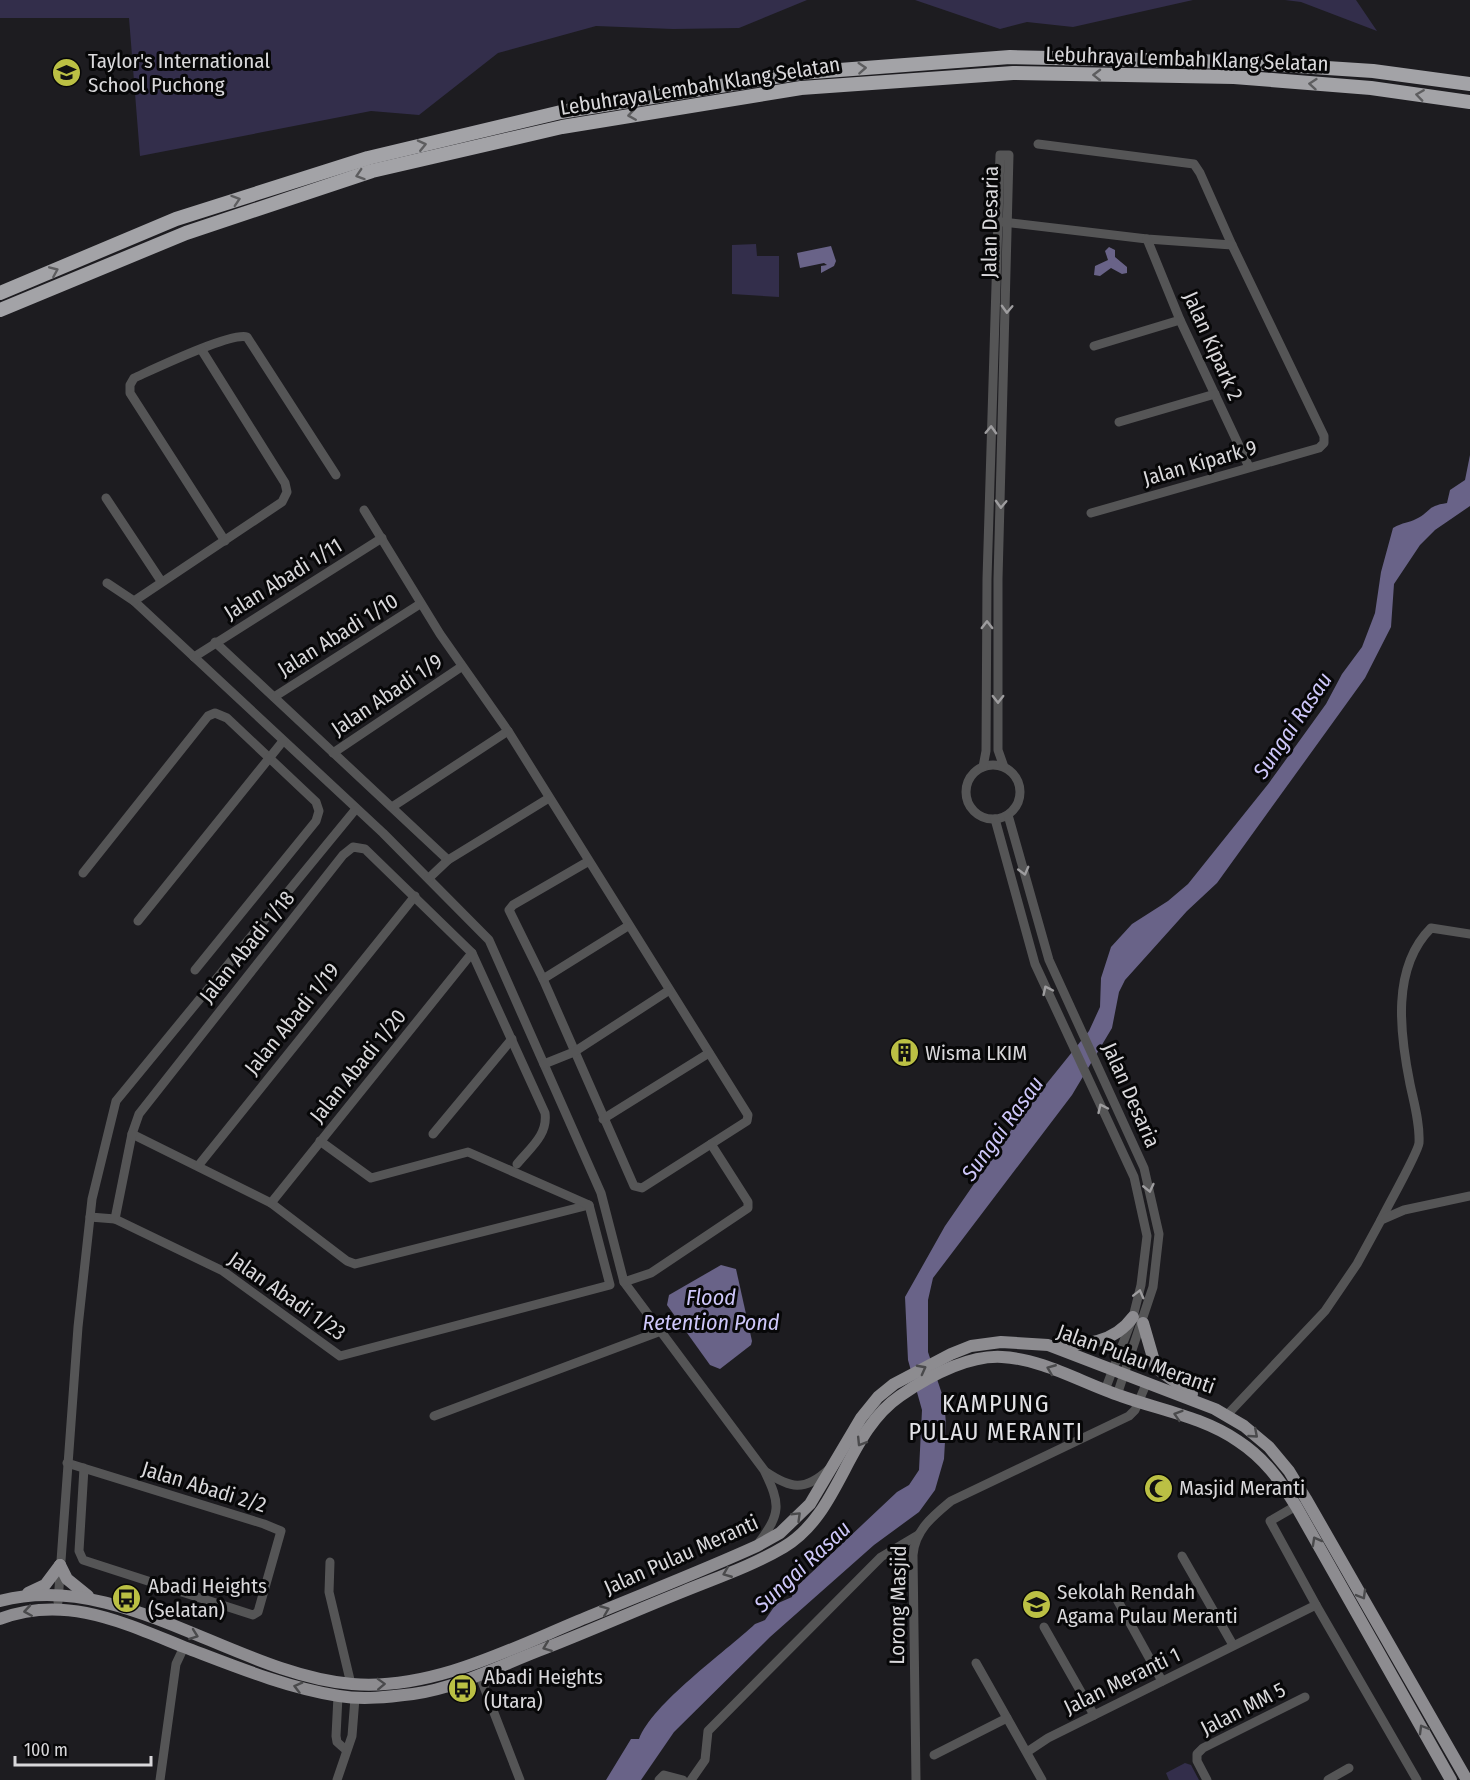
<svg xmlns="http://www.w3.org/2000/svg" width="1470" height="1780" viewBox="0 0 1470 1780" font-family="'Fira Sans Condensed',sans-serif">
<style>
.green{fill:#332e4b}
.water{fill:#696388}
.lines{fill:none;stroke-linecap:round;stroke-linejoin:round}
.minor{stroke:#555556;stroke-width:9}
.major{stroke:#8d8c90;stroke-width:12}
.highway{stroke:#a3a3a7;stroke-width:14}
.oneway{stroke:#5d5d5f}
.oneway2{stroke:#9e9d9f}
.oneway3{stroke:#4a4a4c}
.labels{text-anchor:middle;stroke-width:6;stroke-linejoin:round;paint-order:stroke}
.street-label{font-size:21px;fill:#d9d8db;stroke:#070708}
.poi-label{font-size:21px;fill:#d9d8db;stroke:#070708;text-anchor:start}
.water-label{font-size:22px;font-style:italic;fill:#cec7fa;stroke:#070708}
.quarter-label{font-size:24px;letter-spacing:1.5px;fill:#e2e2e6;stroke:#070708}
</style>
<rect width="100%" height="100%" fill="#1d1c20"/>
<!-- green -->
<g class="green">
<polygon points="0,0 807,0 739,28 673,29 596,26 498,53 419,115 371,111 140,156 129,18 0,18"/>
<polygon points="915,0 1193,0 1073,27 1027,22 1000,29"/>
<polygon points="1285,0 1356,0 1377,31 1301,2"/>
<polygon points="756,244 757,256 779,256 779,297 732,294 732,245"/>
<polygon points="1185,1763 1191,1765 1199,1780 1169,1780 1166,1773"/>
</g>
<!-- water -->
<g class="water">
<polygon points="831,246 836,261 834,266 821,273 821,266 827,265 824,263 800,268 797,253"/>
<polygon points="1109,247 1115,250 1115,257 1127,267 1127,273 1122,274 1111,268 1100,276 1094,275 1095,266 1108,260 1105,251"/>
<path d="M1470,455v51l-35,24 -15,15 -26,39 -3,43 -26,51 -148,205 -30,28 -62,69 -6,12 -7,36 -40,67 -139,183 -5,22v52l16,48 2,24 -2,35 -9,31 -16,22 -45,33 -104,92 -96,95 -33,48h-35l25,-41h8c13,-35 86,-87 116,-115l10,-4 11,-16 16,-7 1,-7 104,-98 12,-7 10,-15 3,-60 -14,-50 -3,-63 40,-71 78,-113 66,-82 11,-24 1,-29 10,-31 21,-23 36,-23 20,-17 81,-101 57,-79 16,-30 20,-27 13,-34 6,-41 12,-44c10,-6 16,-5 23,-9 15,-7 10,-13 31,-16l3,-13 15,-10z"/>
<polygon points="721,1265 736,1269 752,1341 751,1345 720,1369 710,1365 667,1305 669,1295"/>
</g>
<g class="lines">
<!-- minor -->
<g class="minor">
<polyline points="1038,144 1194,164 1200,173 1232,245 1324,436 1324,443 1319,448 1091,513"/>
<polyline points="1003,222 1147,239 1232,245"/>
<polyline points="1147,239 1180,320 1249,467"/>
<polyline points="1094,346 1180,320"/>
<polyline points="1119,422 1215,394"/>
<polyline points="106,498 161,581"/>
<polyline points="364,510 440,634 508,731 748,1115 747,1121 642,1188 634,1186 543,979 509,910 513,905 589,861"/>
<path d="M225,541l-95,-148v-8l4,-7c20,-9 97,-46 113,-41l89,138"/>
<path d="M107,583l27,18 249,232 106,107 112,253 23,89 140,188c17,35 17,43 -6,74"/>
<polyline points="134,601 282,502 287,492 285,483 201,349"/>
<polyline points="215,642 448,860"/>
<polyline points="194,657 382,538"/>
<polyline points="274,697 420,604"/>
<polyline points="333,753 461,667"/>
<circle cx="993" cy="792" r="27"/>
<polyline points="983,767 986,751 987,579 1000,155 1009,155 998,579 998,750 1004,767"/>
<polyline points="392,807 508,731"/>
<polyline points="1008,815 1049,960 1144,1168 1159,1234 1153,1287 1117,1395"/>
<polyline points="995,819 1035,964 1134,1177 1147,1236 1141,1285 1133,1317 1105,1390"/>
<polyline points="83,873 208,716 215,713 227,718 316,802 319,811 316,821 195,970"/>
<polyline points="429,878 448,860 549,798"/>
<polyline points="138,921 283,741"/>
<polyline points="543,979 628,926"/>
<polyline points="544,1064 574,1052 668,991"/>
<polyline points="603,1119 709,1053"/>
<polyline points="132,1134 271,1203 347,1261 355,1264 589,1205"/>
<polyline points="433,1134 512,1039"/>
<polyline points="198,1166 415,896"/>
<polyline points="271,1203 472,953"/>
<polyline points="90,1217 115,1219 223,1271 340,1356 610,1285 589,1205 468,1152 371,1178 320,1141"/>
<path d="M115,1219l17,-85 7,-20 204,-259 10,-8 12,2 107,104 73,160c3,22 -15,35 -28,51"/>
<path d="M1381,1220c6,-13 37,-67 38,-77 1,-20 -5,-40 -9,-59 -10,-50 -19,-116 21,-156l39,6"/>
<polyline points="624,1282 651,1273 748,1208 748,1202 711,1144"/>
<polyline points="1227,1415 1325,1311 1357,1264 1381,1220 1404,1210 1470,1196"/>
<polyline points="434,1416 661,1331"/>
<polyline points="67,1463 264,1524 281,1531 258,1612 253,1615 83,1560 79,1551 84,1468"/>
<path d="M766,1472c24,16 38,20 62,-2"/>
<polyline points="1182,1556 1233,1645"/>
<polyline points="330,1562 329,1592 351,1684"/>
<polyline points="1114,1594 1162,1681"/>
<polyline points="58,1602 78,1327 92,1199 116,1101 355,810"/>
<polyline points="1316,1605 1417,1780"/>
<polyline points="1044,1627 1094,1715"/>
<polyline points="976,1663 1042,1780"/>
<polyline points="479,1674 520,1780"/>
<polyline points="338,1696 336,1736 337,1742 346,1750"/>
<polyline points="1027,1752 1048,1738 1316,1605 1270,1521 1296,1506"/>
<polyline points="934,1755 1007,1718"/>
<polyline points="160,1780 176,1664 184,1647"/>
<polyline points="337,1780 352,1736 355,1698"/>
<polyline points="659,1780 664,1775 683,1780"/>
<polyline points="691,1780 705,1760 708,1731 881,1557 918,1535"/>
<path d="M916,1780l-3,-225c2,-25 20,-39 38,-54l178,-85 6,-6 12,-28"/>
<polyline points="1207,1780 1197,1761 1197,1754 1203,1748 1305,1697"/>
<polyline points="1328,1780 1349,1768"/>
</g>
<!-- major -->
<g class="major">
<polyline points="1143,1323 1156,1368 1192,1394"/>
<path d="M1055,1345c30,0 59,-2 78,-28"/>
<polyline points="60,1565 67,1579 88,1596"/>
<polyline points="28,1593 45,1585 60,1565"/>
<path d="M0,1601c120,-32 235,73 352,83 82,7 164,-38 238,-68 55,-23 112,-45 167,-70l23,-13 30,-29 51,-86 17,-21 16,-13 57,-30 20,-8 30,-4 47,3 167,64 29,17 25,21 20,24 17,28 161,281"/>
<path d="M0,1619c65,-25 124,4 184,28 50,19 103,41 155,49 24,4 50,1 74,-2 45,-6 90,-30 133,-46 46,-18 91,-38 136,-56 34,-14 70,-26 102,-45 57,-34 62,-114 116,-151 28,-19 67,-41 102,-39 41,2 80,26 119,39 39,14 82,21 117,45 26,17 42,39 58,65l155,274"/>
</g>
<!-- highway -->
<g class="highway">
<polyline points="0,293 176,219 368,158 561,112 800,73 1010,57 1236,62 1373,71 1470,84"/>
<polyline points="0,310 186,233 372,171 562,127 801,88 1013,73 1234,77 1371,88 1470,102"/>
</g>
</g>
<!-- one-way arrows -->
<defs><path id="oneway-chevron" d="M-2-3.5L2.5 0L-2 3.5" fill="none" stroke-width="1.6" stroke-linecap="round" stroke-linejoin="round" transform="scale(1.5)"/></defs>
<g class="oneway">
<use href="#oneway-chevron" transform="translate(862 68) rotate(-4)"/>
<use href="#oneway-chevron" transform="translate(1097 75) rotate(-179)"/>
<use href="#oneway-chevron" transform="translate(1313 84) rotate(-175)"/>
<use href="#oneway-chevron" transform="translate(1420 95) rotate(-172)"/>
<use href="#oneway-chevron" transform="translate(632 115) rotate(171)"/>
<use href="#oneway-chevron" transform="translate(422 145) rotate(-13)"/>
<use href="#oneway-chevron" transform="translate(360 175) rotate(162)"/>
<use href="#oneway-chevron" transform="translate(236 200) rotate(-18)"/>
<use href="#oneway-chevron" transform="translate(54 271) rotate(-23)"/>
</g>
<g class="oneway2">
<use href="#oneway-chevron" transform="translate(1007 309) rotate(92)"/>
<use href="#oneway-chevron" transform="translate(991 430) rotate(-88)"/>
<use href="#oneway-chevron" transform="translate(1001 504) rotate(92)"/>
<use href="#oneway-chevron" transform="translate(987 625) rotate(-90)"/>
<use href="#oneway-chevron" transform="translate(998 699) rotate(90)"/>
<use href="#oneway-chevron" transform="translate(1024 871) rotate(75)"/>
<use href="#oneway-chevron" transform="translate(1047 990) rotate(-115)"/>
<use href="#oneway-chevron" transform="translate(1102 1108) rotate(-115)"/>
<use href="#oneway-chevron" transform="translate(1149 1188) rotate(77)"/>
<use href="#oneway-chevron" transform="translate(1139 1294) rotate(-76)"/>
</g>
<g class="oneway3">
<use href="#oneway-chevron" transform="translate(922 1369) rotate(-28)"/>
<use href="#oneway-chevron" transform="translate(1051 1369) rotate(-158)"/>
<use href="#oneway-chevron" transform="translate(1178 1415) rotate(-163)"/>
<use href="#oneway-chevron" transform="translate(1254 1434) rotate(41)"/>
<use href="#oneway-chevron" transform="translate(861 1442) rotate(122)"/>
<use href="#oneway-chevron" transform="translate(797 1516) rotate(-44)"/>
<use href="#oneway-chevron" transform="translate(1316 1541) rotate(-119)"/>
<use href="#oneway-chevron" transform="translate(727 1573) rotate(158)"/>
<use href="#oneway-chevron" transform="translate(1362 1595) rotate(60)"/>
<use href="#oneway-chevron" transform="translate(605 1610) rotate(-22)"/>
<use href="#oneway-chevron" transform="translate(28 1611) rotate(171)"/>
<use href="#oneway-chevron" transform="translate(194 1635) rotate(20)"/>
<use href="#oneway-chevron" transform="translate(547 1647) rotate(159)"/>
<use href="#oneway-chevron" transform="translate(381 1684) rotate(-2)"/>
<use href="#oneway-chevron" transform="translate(298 1687) rotate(-165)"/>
<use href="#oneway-chevron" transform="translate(1423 1729) rotate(-120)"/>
</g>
<!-- icons -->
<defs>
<symbol id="school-disc" viewBox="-11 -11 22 22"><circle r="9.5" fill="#bbc044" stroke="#070708"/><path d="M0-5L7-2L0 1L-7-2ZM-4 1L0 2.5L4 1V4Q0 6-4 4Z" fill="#111"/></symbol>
<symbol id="building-disc" viewBox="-11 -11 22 22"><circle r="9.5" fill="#bbc044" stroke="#070708"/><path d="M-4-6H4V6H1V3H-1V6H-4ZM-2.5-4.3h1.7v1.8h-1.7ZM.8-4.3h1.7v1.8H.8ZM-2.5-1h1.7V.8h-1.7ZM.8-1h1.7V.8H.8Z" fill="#111"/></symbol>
<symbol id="mosque-disc" viewBox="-11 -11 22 22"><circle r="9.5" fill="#bbc044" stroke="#070708"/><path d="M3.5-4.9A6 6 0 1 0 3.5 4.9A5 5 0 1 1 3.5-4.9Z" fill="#111"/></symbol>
<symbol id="bus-disc" viewBox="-11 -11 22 22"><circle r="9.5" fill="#bbc044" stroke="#070708"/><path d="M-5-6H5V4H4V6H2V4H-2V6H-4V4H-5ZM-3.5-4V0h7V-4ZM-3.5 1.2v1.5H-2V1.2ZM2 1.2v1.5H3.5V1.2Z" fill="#111"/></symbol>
</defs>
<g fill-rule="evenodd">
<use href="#school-disc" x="50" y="56" width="33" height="33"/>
<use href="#building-disc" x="888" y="1036" width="33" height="33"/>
<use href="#mosque-disc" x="1142" y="1472" width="33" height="33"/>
<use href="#bus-disc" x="110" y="1582" width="33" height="33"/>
<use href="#school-disc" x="1020" y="1588" width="33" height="33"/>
<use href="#bus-disc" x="446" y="1672" width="33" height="33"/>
</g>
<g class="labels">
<!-- street labels -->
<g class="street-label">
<text transform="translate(1187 59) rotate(2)" y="7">Lebuhraya Lembah Klang Selatan</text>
<text transform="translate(700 86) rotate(-9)" y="7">Lebuhraya Lembah Klang Selatan</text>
<text transform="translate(990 222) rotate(-89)" y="7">Jalan Desaria</text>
<text transform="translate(1213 346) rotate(66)" y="7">Jalan Kipark 2</text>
<text transform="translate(1200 463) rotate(-16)" y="7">Jalan Kipark 9</text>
<text transform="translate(283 579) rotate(-32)" y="7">Jalan Abadi 1/11</text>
<text transform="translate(338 635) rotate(-32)" y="7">Jalan Abadi 1/10</text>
<text transform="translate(387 695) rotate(-34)" y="7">Jalan Abadi 1/9</text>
<text transform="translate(247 947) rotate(-51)" y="7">Jalan Abadi 1/18</text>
<text transform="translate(292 1019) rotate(-51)" y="7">Jalan Abadi 1/19</text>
<text transform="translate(358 1066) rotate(-51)" y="7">Jalan Abadi 1/20</text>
<text transform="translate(1131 1095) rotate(66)" y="7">Jalan Desaria</text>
<text transform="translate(287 1296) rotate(35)" y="7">Jalan Abadi 1/23</text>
<text transform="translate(1136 1359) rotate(20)" y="7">Jalan Pulau Meranti</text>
<text transform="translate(204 1487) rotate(17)" y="7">Jalan Abadi 2/2</text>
<text transform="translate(681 1555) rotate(-24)" y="7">Jalan Pulau Meranti</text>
<text transform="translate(898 1605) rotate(-89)" y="7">Lorong Masjid</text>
<text transform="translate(1122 1681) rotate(-26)" y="7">Jalan Meranti 1</text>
<text transform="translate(1243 1709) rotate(-27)" y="7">Jalan MM 5</text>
</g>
<!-- poi labels -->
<g class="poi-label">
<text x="88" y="68">Taylor's International<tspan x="88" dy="24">School Puchong</tspan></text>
<text x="925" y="1060">Wisma LKIM</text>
<text x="1179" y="1495">Masjid Meranti</text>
<text x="148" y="1593">Abadi Heights<tspan x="148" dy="24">(Selatan)</tspan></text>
<text x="1057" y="1599">Sekolah Rendah<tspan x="1057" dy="24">Agama Pulau Meranti</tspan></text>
<text x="484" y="1684">Abadi Heights<tspan x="484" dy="24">(Utara)</tspan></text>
</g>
<!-- water labels -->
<g class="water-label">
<text transform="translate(1292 725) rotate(-56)" y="8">Sungai Rasau</text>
<text transform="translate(1002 1128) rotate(-54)" y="8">Sungai Rasau</text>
<text x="711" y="1305">Flood<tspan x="711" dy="25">Retention Pond</tspan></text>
<text transform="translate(802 1566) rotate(-43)" y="8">Sungai Rasau</text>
</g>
<!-- quarter labels -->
<g class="quarter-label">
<text x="996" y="1412">KAMPUNG<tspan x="996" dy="28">PULAU MERANTI</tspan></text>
</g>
</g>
<!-- scale -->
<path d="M15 1756v9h136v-9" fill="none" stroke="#d9d8db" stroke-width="3"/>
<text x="24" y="1756" font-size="18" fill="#d9d8db" stroke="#070708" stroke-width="4.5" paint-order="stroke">100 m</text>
</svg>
